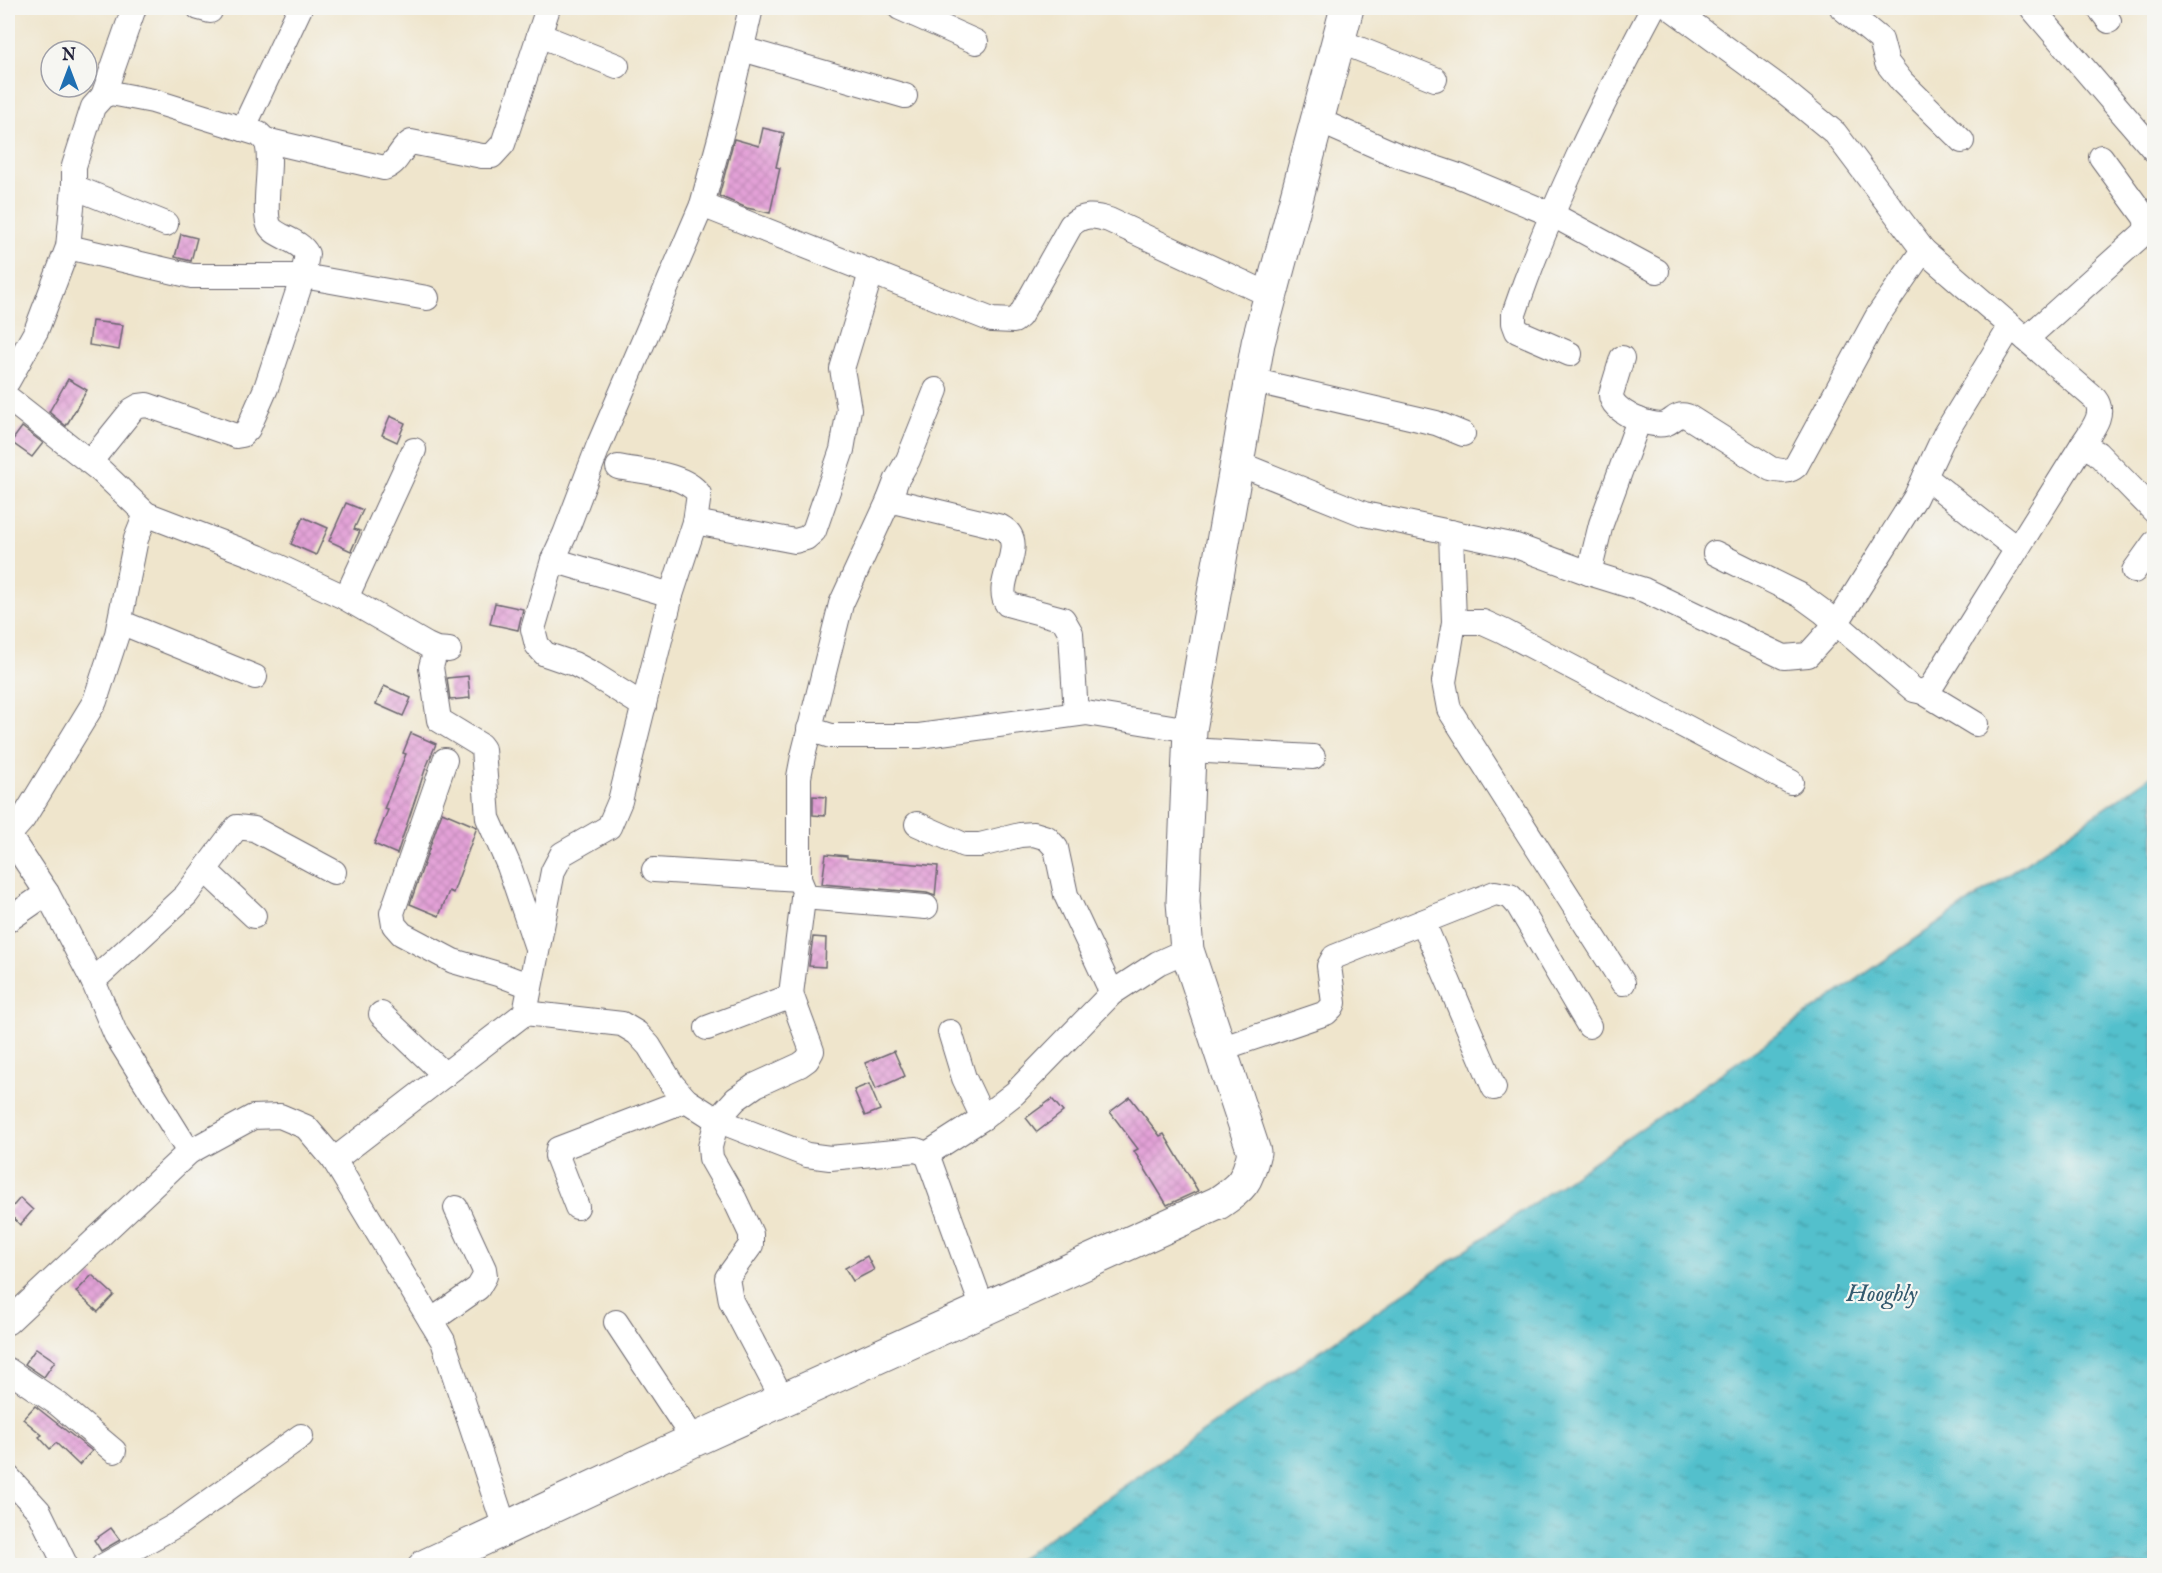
<svg xmlns="http://www.w3.org/2000/svg" width="2162" height="1573" viewBox="0 0 2162 1573" font-family="'IM FELL English',serif">
<style>
.water{fill:url(#water-ripples);stroke:#3a7184;stroke-width:1.5}
.building{fill:url(#building-cross-hatch)}
.lines{fill:none;stroke-linecap:round;stroke-linejoin:round}
.street-casing{stroke:#6a666e;stroke-width:26}
.secondary-casing{stroke:#6a666e;stroke-width:35}
.street{stroke:#fff;stroke-width:24}
.secondary{stroke:#fff;stroke-width:33}
.labels{text-anchor:middle;stroke-width:4.5;stroke-linejoin:round;paint-order:stroke}
.water-label{font-size:24px;font-style:italic;fill:#33596e;stroke:#f6f6f2}
</style>
<defs>
<pattern id="water-ripples" width="26" height="14" patternUnits="userSpaceOnUse" patternTransform="scale(1.5)"><rect width="26" height="14" fill="#53c0cc"/><path d="M2 4q2-2 4 0t4 0M15 11q2-2 4 0t4 0" fill="none" stroke="#449ca7"/></pattern>
<pattern id="building-cross-hatch" width="8" height="8" patternUnits="userSpaceOnUse" patternTransform="scale(1.5)"><rect width="8" height="8" fill="#e3a1d7"/><path d="M0 0l8 8M0 8l8-8" fill="none" stroke="#c28ab9"/></pattern>
</defs>
<rect width="100%" height="100%" fill="#f6f6f2"/>
<filter id="ink" filterUnits="userSpaceOnUse"><feTurbulence type="fractalNoise" baseFrequency=".0167" numOctaves="2"/><feDisplacementMap in="SourceGraphic" scale="12" xChannelSelector="R" yChannelSelector="G"/><feConvolveMatrix kernelMatrix="1 2 1 2 8 2 1 2 1" color-interpolation-filters="sRGB"/></filter>
<filter id="wash" filterUnits="userSpaceOnUse"><feTurbulence type="fractalNoise" baseFrequency=".008" numOctaves="4" result="noise"/><feDisplacementMap in="SourceGraphic" scale="24" xChannelSelector="R" yChannelSelector="G"/><feGaussianBlur stdDeviation="1.35" result="paint"/><feColorMatrix in="noise" values="0 0 0 0 0 0 0 0 0 0 0 0 0 0 0 0 0 1.4 0 .05"/><feComposite in="paint" operator="in"/></filter>
<g filter="url(#wash)">
<rect width="100%" height="100%" fill="#efe5cc"/>
<!-- water -->
<polygon class="water" points="2154,774 2154,1565 1010,1565"/>
<g id="blocks">
<!-- building -->
<g class="building">
<polygon points="763,128 784,133 776,167 780,168 770,213 747,208 719,196 734,139 759,146"/>
<polygon points="181,234 197,238 191,261 175,257"/>
<polygon points="92,321 123,325 119,350 89,345"/>
<polygon points="68,379 87,390 66,426 49,412"/>
<polygon points="390,416 405,423 397,442 382,435"/>
<polygon points="22,427 43,443 32,457 11,442"/>
<polygon points="346,503 363,510 354,529 360,531 351,551 329,541"/>
<polygon points="303,517 328,528 316,555 291,544"/>
<polygon points="495,603 523,609 518,630 490,624"/>
<polygon points="468,676 470,698 450,700 447,678"/>
<polygon points="384,686 411,698 403,716 376,704"/>
<polygon points="411,733 436,744 425,770 397,854 374,844 388,810 384,809 406,754 403,753"/>
<polygon points="813,796 826,797 825,816 813,815"/>
<polygon points="442,812 477,827 453,893 449,891 439,916 410,904"/>
<polygon points="826,854 847,856 847,858 938,866 935,896 927,893 822,884"/>
<polygon points="813,937 826,938 825,967 809,966"/>
<polygon points="894,1051 905,1076 876,1089 865,1063"/>
<polygon points="869,1084 880,1110 865,1116 854,1090"/>
<polygon points="1130,1097 1160,1136 1164,1134 1198,1191 1167,1205 1134,1151 1138,1149 1110,1112"/>
<polygon points="1052,1099 1063,1112 1037,1132 1026,1118"/>
<polygon points="20,1198 33,1210 20,1225 8,1212"/>
<polygon points="867,1256 874,1270 853,1281 845,1268"/>
<polygon points="92,1275 114,1295 98,1312 76,1292"/>
<polygon points="36,1348 55,1361 44,1377 25,1364"/>
<polygon points="35,1406 92,1451 79,1465 56,1443 50,1449 39,1437 42,1435 23,1419"/>
<polygon points="111,1528 120,1540 101,1551 94,1540"/>
</g>
</g>
</g>
<g filter="url(#ink)">
<use href="#blocks" fill-opacity="0" stroke="#6a666e" stroke-width="1.5"/>
<g class="lines">
<defs>
<g id="street">
<polyline points="199,8 210,11"/>
<polyline points="900,8 976,42"/>
<path d="M1671,8l108,79 56,46 88,117 172,149c12,15 -5,33 -13,46l15,8 57,58"/>
<polyline points="1842,8 1881,40 1887,63 1902,82 1962,141"/>
<polyline points="2032,8 2154,150"/>
<polyline points="2099,8 2109,21"/>
<polyline points="539,35 617,66"/>
<polyline points="1339,41 1435,79"/>
<polyline points="742,49 905,96"/>
<polyline points="103,96 134,8"/>
<polyline points="1317,120 1397,155 1459,176 1553,215 1657,271"/>
<polyline points="243,129 300,8"/>
<path d="M265,140l119,28c15,-5 15,-19 27,-26l71,14h10l11,-12 45,-136"/>
<polyline points="74,187 166,224"/>
<path d="M702,205l290,115 22,1 6,-5 51,-91c12,-11 23,-10 38,-5l161,75"/>
<polyline points="68,247 192,276 303,276 427,298"/>
<path d="M2026,339l118,-106c3,-7 3,-11 0,-17l-43,-59"/>
<path d="M1570,354l-53,-23 -3,-8v-9c36,-107 87,-208 139,-306"/>
<path d="M1622,358l-11,36c-1,17 39,34 54,30 9,-3 11,-11 22,-8l84,53c10,2 17,4 25,-3l81,-149 46,-67"/>
<polyline points="1251,380 1436,423 1463,434"/>
<path d="M8,381l28,-50 32,-84 6,-60v-21l19,-59 10,-11 8,-3 42,8 106,33c1,1 6,6 7,7 8,17 -3,59 2,81 3,15 31,16 39,32l-4,22 -37,112 -18,41 -6,6 -6,1 -89,-31 -8,1 -7,4 -42,52"/>
<polyline points="8,398 101,471 146,514 258,557 342,596 427,645 436,649 449,650"/>
<polyline points="1237,463 1364,514 1516,546 1589,573 1644,590 1784,657 1808,655 1836,624 1915,498 1945,434 2011,326"/>
<polyline points="1925,477 2017,549"/>
<path d="M889,500l112,27c30,16 -9,55 6,77l56,15 8,14 5,81"/>
<polyline points="695,522 795,541 806,538 814,531 842,450 849,409 842,369 871,273"/>
<polyline points="1451,532 1454,622 1444,682 1449,709 1623,983"/>
<polyline points="1715,553 1800,595 1822,611 1914,690 1923,692 1931,687 2082,445"/>
<polyline points="553,560 671,595"/>
<polyline points="2134,571 2154,543"/>
<polyline points="1589,573 1601,524 1639,420"/>
<polyline points="346,598 414,450"/>
<polyline points="120,622 255,677"/>
<polyline points="1454,622 1483,622 1503,631 1791,782"/>
<polyline points="436,649 431,667 439,720 480,745 483,749 488,818 509,866 537,948"/>
<polyline points="1923,692 1976,724"/>
<polyline points="644,706 593,674 574,664 545,654 537,645 533,629 553,560 565,534 598,447 702,205 726,116 751,8"/>
<polyline points="809,729 831,736 919,736 1086,713 1190,730"/>
<polyline points="1189,750 1313,757"/>
<polyline points="445,760 392,913 394,925 402,934 453,961 501,975 530,986"/>
<polyline points="917,824 964,845 980,845 1020,835 1034,834 1047,838 1056,848 1066,895 1112,993"/>
<polyline points="8,834 47,893 93,981 116,1035 189,1152"/>
<polyline points="9,835 23,819 95,701 117,634 136,539 146,514"/>
<polyline points="205,870 254,916"/>
<polyline points="654,870 799,879"/>
<polyline points="803,897 926,907"/>
<polyline points="8,920 47,893"/>
<polyline points="1423,922 1494,1088"/>
<polyline points="93,981 186,895 237,827 254,829 334,872"/>
<polyline points="525,1013 622,1024 637,1033 649,1046 672,1084 686,1100 717,1120 807,1155 830,1158 916,1150 927,1154 983,1118 1015,1093 1112,993 1158,963 1187,950"/>
<polyline points="381,1014 445,1075"/>
<polyline points="707,1028 792,996"/>
<polyline points="950,1032 964,1078 983,1118"/>
<polyline points="1220,1049 1326,1013 1332,1007 1334,1003 1329,966 1334,957 1495,893 1510,896 1518,905 1589,1026"/>
<polyline points="927,1154 983,1309"/>
<path d="M334,1160l191,-147 28,-142 9,-17 47,-27 11,-26 51,-206 24,-73 4,-28c-15,-21 -57,-22 -81,-27"/>
<polyline points="577,1207 557,1156 558,1149 686,1100"/>
<polyline points="431,1321 478,1288 485,1276 484,1269 456,1208"/>
<polyline points="8,1322 189,1152 253,1117 280,1116 306,1127 334,1160 443,1341 505,1528"/>
<polyline points="616,1322 694,1440"/>
<polyline points="8,1370 58,1404 114,1451"/>
<polyline points="783,1400 731,1301 727,1278 751,1245 751,1234 735,1200 711,1158 710,1147 717,1120 736,1099 756,1085 800,1065 807,1060 812,1051 791,994 804,891 799,879 799,777 803,756 841,604 889,500 897,479 908,460 936,390"/>
<polyline points="8,1477 39,1511 66,1566"/>
<polyline points="103,1566 178,1524 301,1436"/>
</g>
<path id="secondary" d="M425,1566l269,-126 524,-237c25,-17 29,-21 36,-51l-67,-202 -4,-48 7,-172 68,-387 89,-335"/>
</defs>
<!-- street casing -->
<use href="#street" class="street-casing"/>
<!-- secondary casing -->
<use href="#secondary" class="secondary-casing"/>
<!-- street -->
<use href="#street" class="street"/>
<!-- secondary -->
<use href="#secondary" class="secondary"/>
</g>
</g>
<g class="labels">
<!-- water labels -->
<g class="water-label">
<text x="1882" y="1301">Hooghly</text>
</g>
</g>
<!-- margin -->
<rect width="2162" height="1573" fill="none" stroke="#f6f6f2" stroke-width="30"/>
<!-- north arrow -->
<g transform="translate(69 69)"><circle r="28" fill="#f6f6f2" stroke="#a1a1a9" stroke-width="1.5"/>
<path d="M0-4.5L10 22L0 15L-10 22Z" fill="#1f6fb2"/>
<text y="-9" font-size="16" font-weight="bold" text-anchor="middle" fill="#22223b">N</text>
</g>
</svg>
